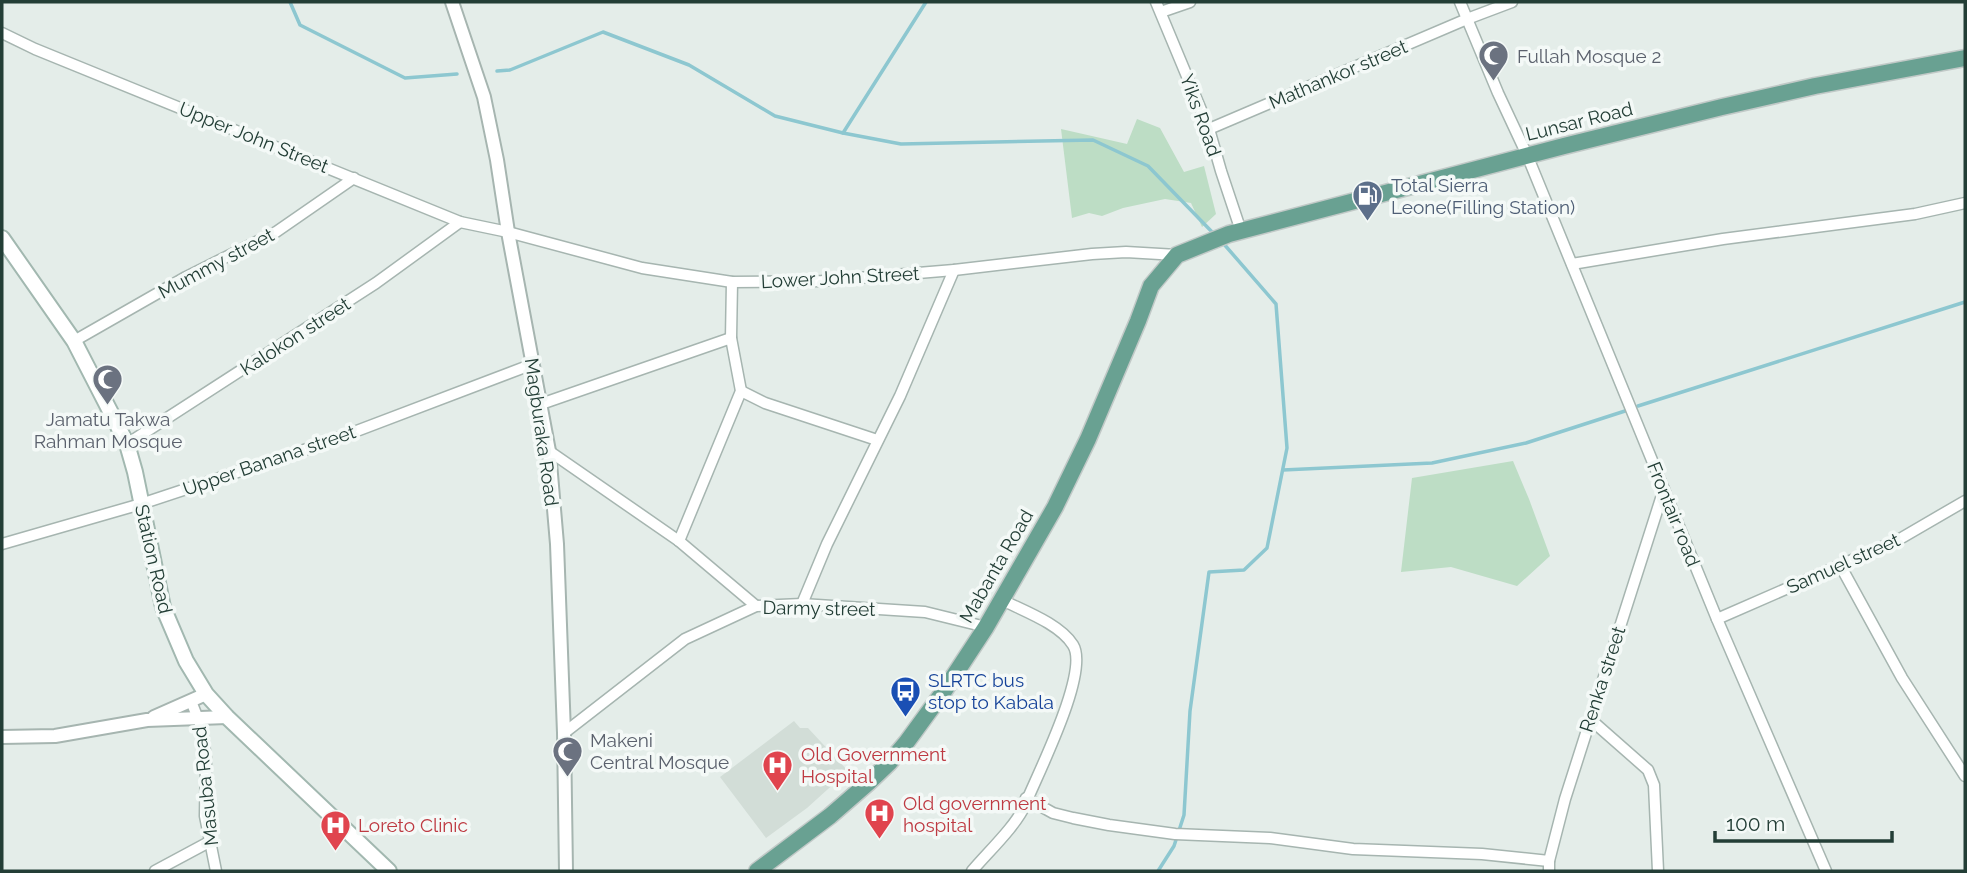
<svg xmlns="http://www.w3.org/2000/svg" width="1967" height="873" viewBox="0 0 1967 873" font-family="Raleway,sans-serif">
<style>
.built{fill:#d2ddd7}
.green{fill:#bdddc5}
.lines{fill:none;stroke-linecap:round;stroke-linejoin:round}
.stream{stroke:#8dc7d0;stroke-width:3.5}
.minor-casing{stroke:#a6b5b0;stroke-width:13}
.tertiary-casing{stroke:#a6b5b0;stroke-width:16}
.secondary-casing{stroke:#a2b8b0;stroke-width:18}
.primary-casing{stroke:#c1c9c7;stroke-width:19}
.minor{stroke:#fff;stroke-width:10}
.tertiary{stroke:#fff;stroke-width:12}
.secondary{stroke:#fff;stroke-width:14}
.primary{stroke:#69a192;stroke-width:16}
.labels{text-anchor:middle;stroke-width:7;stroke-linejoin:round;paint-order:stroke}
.worship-label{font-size:19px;fill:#5b616d;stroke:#f4f9f7;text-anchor:start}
.street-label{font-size:19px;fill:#233e36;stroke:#f4f9f7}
.service-label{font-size:19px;fill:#4e5e75;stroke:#f4f9f7;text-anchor:start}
.transit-label{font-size:19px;fill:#164399;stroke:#f4f9f7;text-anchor:start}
.health-label{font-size:19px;fill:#be3a42;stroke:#f4f9f7;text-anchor:start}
</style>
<rect width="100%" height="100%" fill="#e4ede9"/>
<!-- built -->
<polygon class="built" points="794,721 800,728 808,728 848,771 807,808 766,838 720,777"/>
<!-- green -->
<g class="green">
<polygon points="1137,119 1160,128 1184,172 1204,166 1216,214 1202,227 1191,203 1165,199 1123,208 1102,216 1089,213 1072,218 1061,129 1127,144"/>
<polygon points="1513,461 1529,499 1550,556 1517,586 1451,567 1401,572 1412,478"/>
</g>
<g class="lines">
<!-- stream -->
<g class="stream">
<polyline points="290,2 300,25 405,78 457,74"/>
<polyline points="497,71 510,70 603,32 689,65 775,116 843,133 901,144 1093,140 1148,166 1215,235"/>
<polyline points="843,133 926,2"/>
<polyline points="1638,406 1965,302"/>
<polyline points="1283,470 1432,463 1526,443 1625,411"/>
<polyline points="1158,871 1174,846 1184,815 1190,711 1209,572 1244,570 1267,548 1287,448 1276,304 1223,243"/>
</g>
<defs>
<g id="minor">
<polyline points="1156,2 1209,129 1221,171 1241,231"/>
<polyline points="1460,2 1498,93 1527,155 1717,619 1826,871"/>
<polyline points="1161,12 1190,2"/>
<polyline points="2,33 35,49 460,222 508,232 642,268 732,282 822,281 954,270 1092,254 1126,252 1177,255"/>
<polyline points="1209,129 1467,19 1512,2"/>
<polyline points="1572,264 1723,239 1915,214 1965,203"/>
<polyline points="74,341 186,277 276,232 354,178"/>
<polyline points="741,391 765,403 877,440"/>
<polyline points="541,404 731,338"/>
<polyline points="127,444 376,283 460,222"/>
<polyline points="549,451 679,541 756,606"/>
<polyline points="679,541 741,391 731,338 732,282"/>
<polyline points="2,544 141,504 325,443 533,364"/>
<polyline points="1840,565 1902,678 1965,776"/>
<polyline points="802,604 827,544 900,396 954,270"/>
<polyline points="1717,619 1898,540 1965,501"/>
<polyline points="191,701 202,729 206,759 205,816 216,871"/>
<polyline points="1590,719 1648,770 1654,785 1658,871"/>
<polyline points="564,733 685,639 756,606 802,604 925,612 986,627"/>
<polyline points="1026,798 1053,813 1073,818 1109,825 1175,834 1270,838 1353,849 1482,854 1549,861"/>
<polyline points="155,871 209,842"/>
<path d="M972,871c15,-18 44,-45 53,-66 12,-30 65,-133 48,-160 -13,-21 -49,-34 -71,-45"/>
<polyline points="1549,871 1549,861 1565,799 1664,489"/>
</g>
<g id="tertiary">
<polyline points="452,2 484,97 497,160 508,232 549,451 557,544 564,733 566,871"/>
<polyline points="154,717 206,694"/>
<polyline points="2,737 55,736 147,720 227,717"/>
</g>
<polyline id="secondary" points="2,238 74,341 127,444 135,472 163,607 186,661 206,694 227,717 389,871"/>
<polyline id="primary" points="757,871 830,816 868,783 889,763 906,743 944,691 986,627 1055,507 1088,439 1138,321 1151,286 1177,255 1229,234 1564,146 1722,107 1815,86 1965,58"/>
</defs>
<!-- minor casing -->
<use href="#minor" class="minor-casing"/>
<!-- tertiary casing -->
<use href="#tertiary" class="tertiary-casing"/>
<!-- secondary casing -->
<use href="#secondary" class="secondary-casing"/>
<!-- primary casing -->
<use href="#primary" class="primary-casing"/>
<!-- minor -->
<use href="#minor" class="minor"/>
<!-- tertiary -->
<use href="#tertiary" class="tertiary"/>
<!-- secondary -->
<use href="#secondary" class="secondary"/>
<!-- primary -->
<use href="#primary" class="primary"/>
</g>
<!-- icons -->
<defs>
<symbol id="mosque-pin" viewBox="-11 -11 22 30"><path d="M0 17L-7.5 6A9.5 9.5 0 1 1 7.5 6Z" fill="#6b7280" stroke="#f4f9f7"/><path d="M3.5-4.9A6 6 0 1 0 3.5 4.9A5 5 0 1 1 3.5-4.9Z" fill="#fff"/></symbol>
<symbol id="fuel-pin" viewBox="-11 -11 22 30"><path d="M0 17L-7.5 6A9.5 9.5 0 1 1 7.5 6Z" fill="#5c6f8a" stroke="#f4f9f7"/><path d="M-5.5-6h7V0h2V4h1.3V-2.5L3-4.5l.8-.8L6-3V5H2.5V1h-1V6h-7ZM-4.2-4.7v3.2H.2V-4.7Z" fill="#fff"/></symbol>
<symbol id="bus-pin" viewBox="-11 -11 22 30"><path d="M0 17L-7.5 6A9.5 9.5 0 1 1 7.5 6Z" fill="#1a4fb4" stroke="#f4f9f7"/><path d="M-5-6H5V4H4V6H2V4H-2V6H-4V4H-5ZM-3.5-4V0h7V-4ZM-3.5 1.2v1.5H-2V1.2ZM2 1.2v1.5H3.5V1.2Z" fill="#fff"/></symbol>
<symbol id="hospital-pin" viewBox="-11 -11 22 30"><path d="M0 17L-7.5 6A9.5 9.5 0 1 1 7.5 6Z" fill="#e0444e" stroke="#f4f9f7"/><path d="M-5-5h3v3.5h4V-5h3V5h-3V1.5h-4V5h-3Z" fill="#fff"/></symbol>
</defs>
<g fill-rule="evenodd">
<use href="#mosque-pin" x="1476" y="38" width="35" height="47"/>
<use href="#fuel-pin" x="1350" y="178" width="35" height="47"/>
<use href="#mosque-pin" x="90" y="362" width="35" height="47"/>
<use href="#bus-pin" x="888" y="674" width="35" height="47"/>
<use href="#mosque-pin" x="550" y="734" width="35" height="47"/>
<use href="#hospital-pin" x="760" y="748" width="35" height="47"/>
<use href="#hospital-pin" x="862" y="796" width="35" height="47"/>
<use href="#hospital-pin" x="318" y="808" width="35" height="47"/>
</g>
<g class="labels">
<!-- worship labels -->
<g class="worship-label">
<text x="1517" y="63">Fullah Mosque 2</text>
<text x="108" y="426" text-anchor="middle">Jamatu Takwa<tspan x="108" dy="22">Rahman Mosque</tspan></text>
<text x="590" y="747">Makeni<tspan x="590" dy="22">Central Mosque</tspan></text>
</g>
<!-- street labels -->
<g class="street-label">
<text transform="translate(1338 74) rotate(-23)" y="7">Mathankor street</text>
<text transform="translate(1201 115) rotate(70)" y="7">Yiks Road</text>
<text transform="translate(1579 121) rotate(-14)" y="7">Lunsar Road</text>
<text transform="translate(254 137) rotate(22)" y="7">Upper John Street</text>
<text transform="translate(216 263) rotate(-28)" y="7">Mummy street</text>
<text transform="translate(840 277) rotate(-3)" y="7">Lower John Street</text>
<text transform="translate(295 336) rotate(-33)" y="7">Kalokon street</text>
<text transform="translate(542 432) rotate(82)" y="7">Magburaka Road</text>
<text transform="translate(269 460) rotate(-19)" y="7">Upper Banana street</text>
<text transform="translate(1674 514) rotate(68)" y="7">Frontair road</text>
<text transform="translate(154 559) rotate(77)" y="7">Station Road</text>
<text transform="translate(1843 563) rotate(-24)" y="7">Samuel street</text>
<text transform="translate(996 566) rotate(-60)" y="7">Mabanta Road</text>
<text transform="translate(819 608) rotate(1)" y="7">Darmy street</text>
<text transform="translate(1602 679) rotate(-72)" y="7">Renka street</text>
<text transform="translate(205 786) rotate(-96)" y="7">Masuba Road</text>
</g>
<!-- service labels -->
<g class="service-label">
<text x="1391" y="192">Total Sierra<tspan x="1391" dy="22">Leone(Filling Station)</tspan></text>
</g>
<!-- transit labels -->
<g class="transit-label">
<text x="928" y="687">SLRTC bus<tspan x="928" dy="22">stop to Kabala</tspan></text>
</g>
<!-- health labels -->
<g class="health-label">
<text x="801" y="761">Old Government<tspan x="801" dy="22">Hospital</tspan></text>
<text x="903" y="810">Old government<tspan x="903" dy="22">hospital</tspan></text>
<text x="358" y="832">Loreto Clinic</text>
</g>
</g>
<!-- border -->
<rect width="1967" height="873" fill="none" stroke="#233e36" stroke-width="7"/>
<!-- scale -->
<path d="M1715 831v10h177v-10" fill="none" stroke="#233e36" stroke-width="3.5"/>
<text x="1726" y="831" font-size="21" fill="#233e36" stroke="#f4f9f7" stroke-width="5" paint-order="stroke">100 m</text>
</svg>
